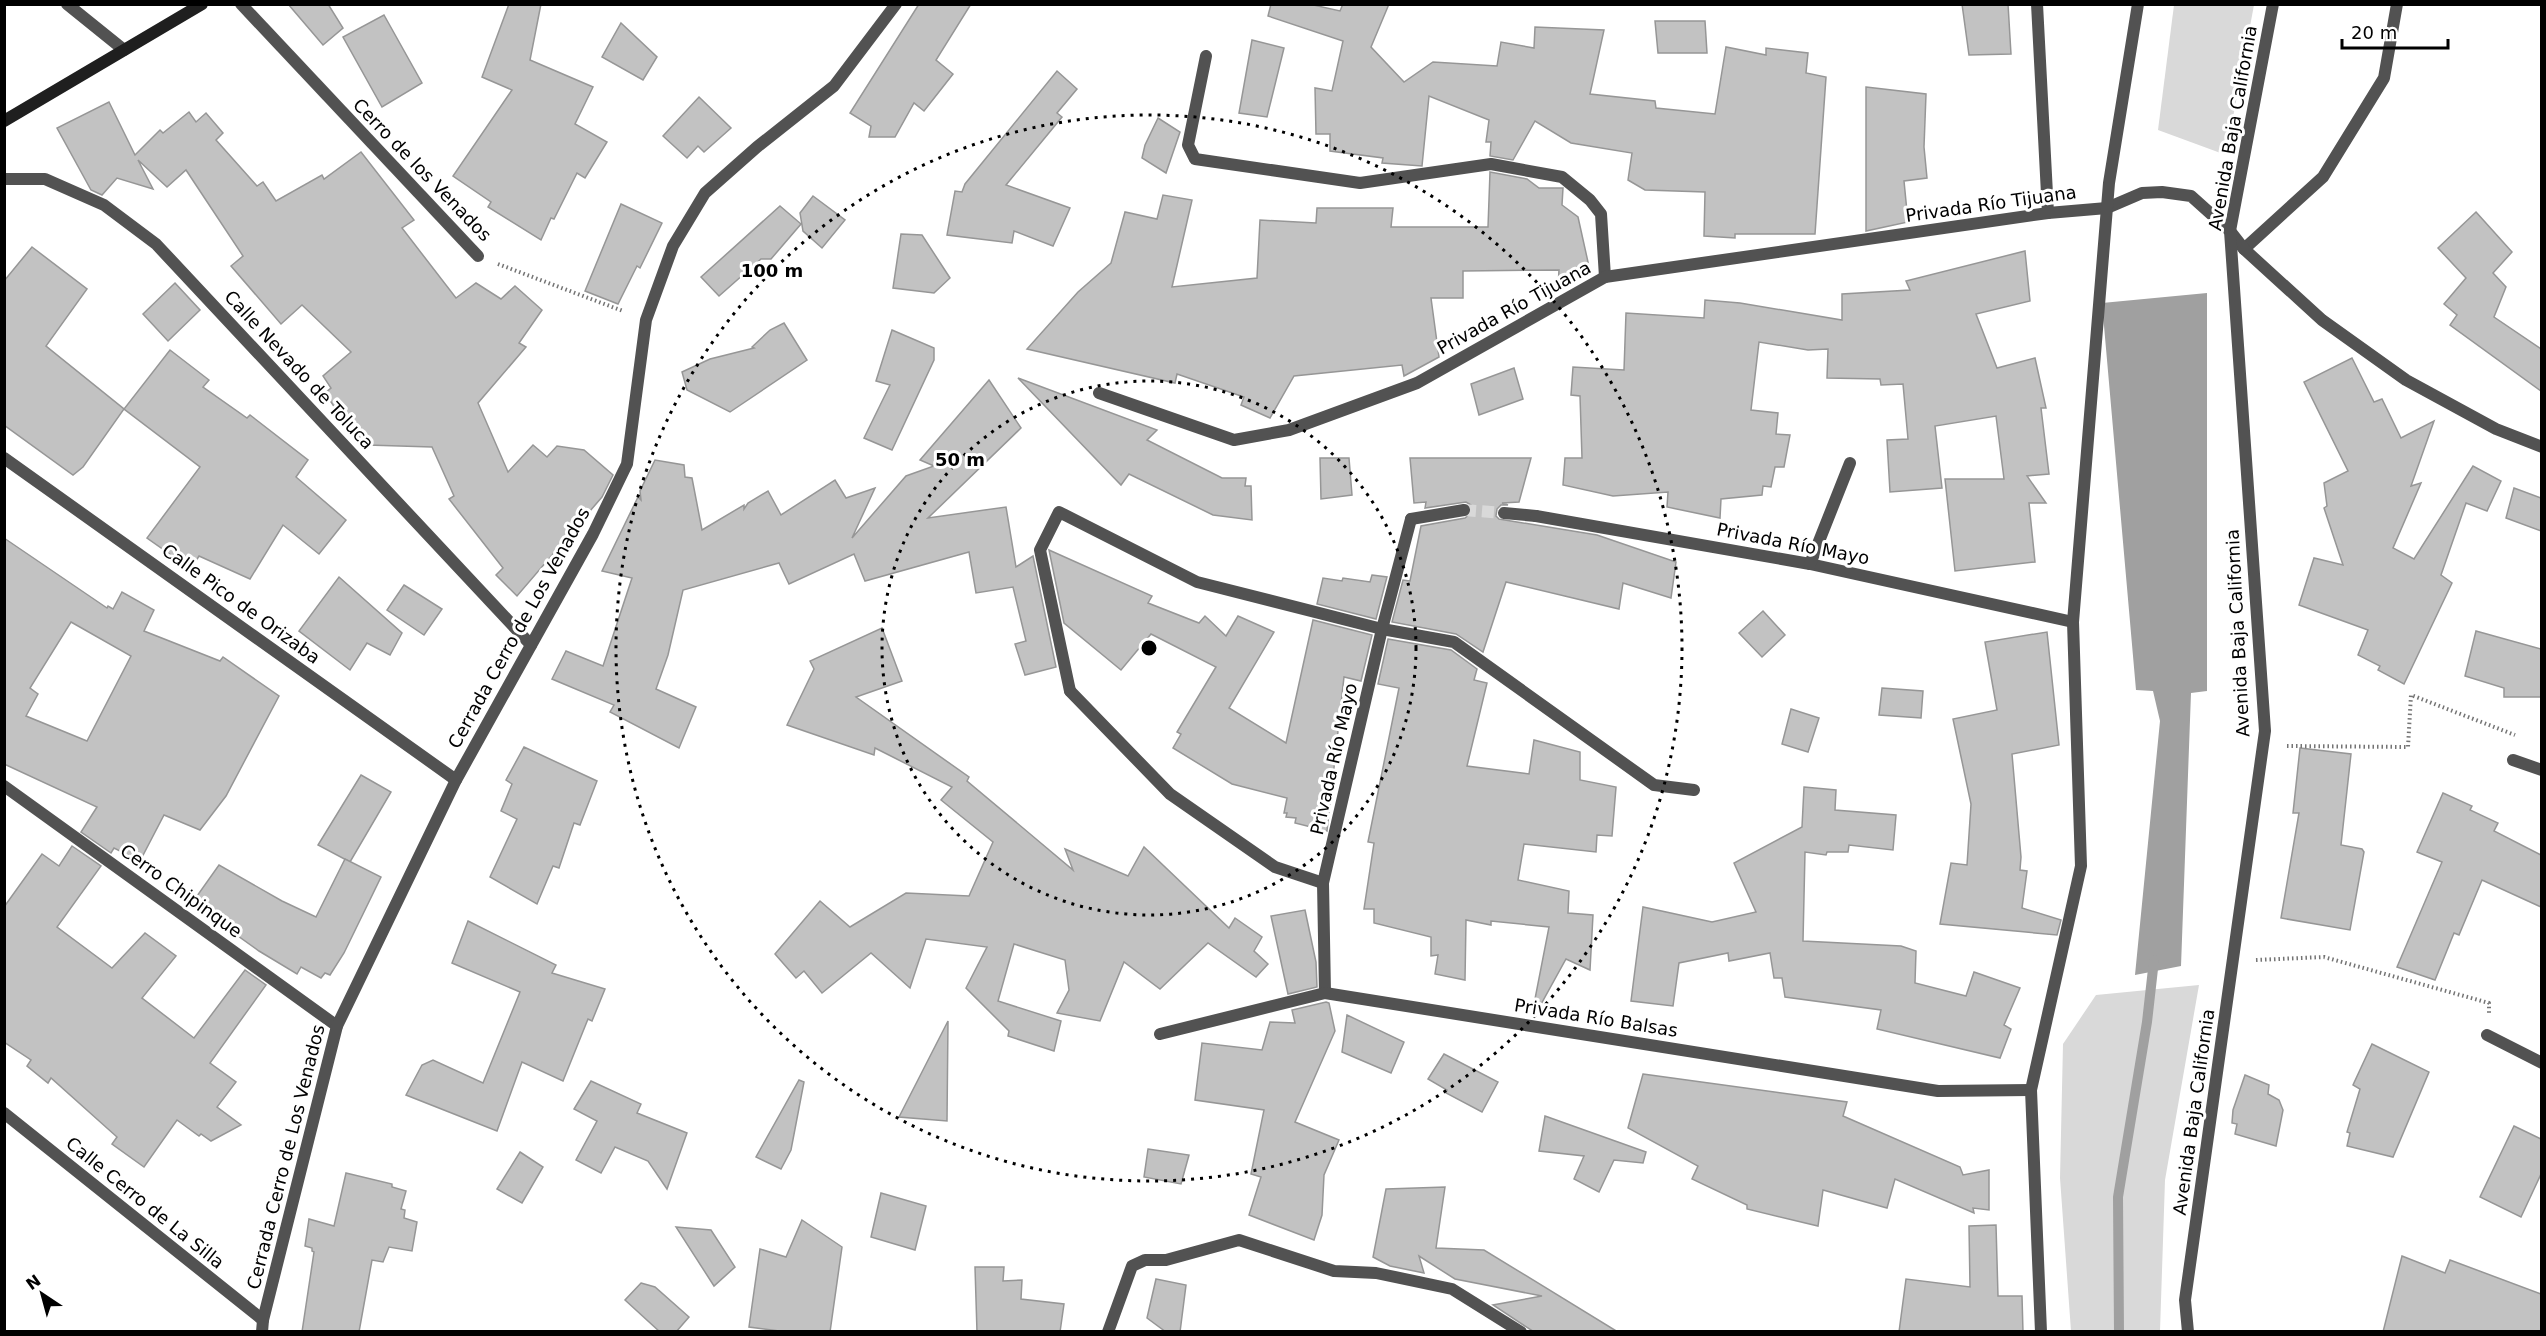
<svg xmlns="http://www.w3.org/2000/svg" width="2546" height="1336" viewBox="0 0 2546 1336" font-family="'DejaVu Sans',sans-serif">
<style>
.green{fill:#d9d9d9}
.water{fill:#a0a0a0}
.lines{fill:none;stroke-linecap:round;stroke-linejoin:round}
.stream{stroke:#a0a0a0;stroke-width:10}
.building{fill:#c2c2c2;stroke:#969696;stroke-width:1.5;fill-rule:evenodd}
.pedestrian-tunnel{stroke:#d9d9d9;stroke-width:12;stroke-dasharray:12 6;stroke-linecap:butt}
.path{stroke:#747474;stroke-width:4;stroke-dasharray:1.5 3;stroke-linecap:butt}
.pedestrian{stroke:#525252;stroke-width:12}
.minor{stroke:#525252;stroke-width:12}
.tertiary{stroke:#525252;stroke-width:12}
.secondary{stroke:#1f1f1f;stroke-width:12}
.ring{fill:none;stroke:#000;stroke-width:3;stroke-dasharray:3 6}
.labels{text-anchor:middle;stroke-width:6;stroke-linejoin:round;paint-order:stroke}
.street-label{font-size:18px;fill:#000;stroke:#fff}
.centre{fill:#000;stroke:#fff;stroke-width:3}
.ring-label{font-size:18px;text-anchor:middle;font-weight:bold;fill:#000;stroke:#fff;stroke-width:6;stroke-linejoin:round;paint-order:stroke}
</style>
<rect width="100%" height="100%" fill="#fff"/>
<!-- green -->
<g class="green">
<polygon points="2174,5 2254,5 2226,155 2158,130"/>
<polygon points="2199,985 2165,1180 2160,1331 2071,1331 2060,1178 2063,1044 2096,995"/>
</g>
<!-- water -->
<polygon class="water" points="2207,293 2207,691 2191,693 2181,966 2135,975 2160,721 2153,691 2136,690 2102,303"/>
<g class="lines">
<!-- stream -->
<polyline class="stream" points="2119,1332 2118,1197 2147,1022 2154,960"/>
</g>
<!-- building -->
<g class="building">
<polygon points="288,4 328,4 343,28 323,45"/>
<polygon points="509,4 541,4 530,60 593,87 575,124 607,142 585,178 577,173 554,219 551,218 541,240 488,207 491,202 453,176 512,90 482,77"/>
<polygon points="919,4 971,4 936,60 953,74 924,111 914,103 895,137 869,137 871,126 850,113"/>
<polygon points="1271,4 1309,4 1340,11 1343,4 1389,4 1371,47 1404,82 1433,62 1497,66 1501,42 1534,48 1535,27 1604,30 1590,94 1655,101 1656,108 1715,114 1726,47 1766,55 1766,48 1808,53 1806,73 1826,77 1815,234 1735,234 1735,238 1704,236 1705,192 1645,190 1628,180 1632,153 1571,143 1535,121 1513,160 1490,156 1491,142 1486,142 1489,120 1429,96 1422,166 1382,163 1383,158 1330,151 1330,134 1316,134 1315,88 1332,91 1343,41 1268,16"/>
<polygon points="1962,4 2008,4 2011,54 1969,55"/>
<polygon points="384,15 422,83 382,107 343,37"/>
<polygon points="1655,21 1705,21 1707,53 1658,53"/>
<polygon points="621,23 657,57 643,80 602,57"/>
<polygon points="1252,40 1284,48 1267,117 1239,113"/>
<polygon points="1057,71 1077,89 1057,113 1062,117 1006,185 1070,208 1053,246 1014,231 1012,243 947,235 955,191 962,192 965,184"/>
<polygon points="1866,87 1926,94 1924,147 1927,178 1904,181 1908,222 1866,231"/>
<polygon points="699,97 731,128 704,152 698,146 687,158 663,136"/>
<polygon points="109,102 135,155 160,130 163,133 189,112 196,122 206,113 223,133 216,140 257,186 263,182 276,201 322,175 324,179 361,152 414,220 402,228 456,298 476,283 501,299 515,286 542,310 519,343 526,347 478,403 508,472 533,445 547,457 557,446 584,450 613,475 602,497 517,596 496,575 503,568 449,499 454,496 432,447 367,445 354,433 351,432 325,393 331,388 323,376 351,352 302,305 281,324 231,266 243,256 186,170 167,187 138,160 153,189 117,178 102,195 91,190 57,128"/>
<polygon points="1158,118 1180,132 1166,173 1142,158 1145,145"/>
<polygon points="1490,172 1527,179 1539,188 1563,188 1562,205 1578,217 1590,271 1558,287 1559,270 1463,271 1463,298 1431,298 1439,357 1404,376 1402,365 1294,376 1270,418 1241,405 1244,397 1177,374 1175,383 1027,349 1078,292 1111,263 1125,212 1157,219 1163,195 1192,200 1172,287 1257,278 1260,220 1316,223 1317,208 1393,208 1391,227 1488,227"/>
<polygon points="813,196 845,220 822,248 803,231 800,213"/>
<polygon points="621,204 662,223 640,268 637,266 618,304 585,291"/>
<polygon points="780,206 801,224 771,259 761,259 719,296 701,277"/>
<polygon points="2476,212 2512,252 2493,273 2506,287 2494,317 2541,349 2541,391 2450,325 2457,315 2444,304 2466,278 2438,248"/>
<polygon points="901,234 922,235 950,278 934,293 893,288"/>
<polygon points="32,247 87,289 46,346 124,409 83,467 73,475 4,425 4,281"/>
<polygon points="2025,251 2030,301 1976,314 1997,368 2035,358 2046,408 2041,408 2049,474 2027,476 2046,503 2029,503 2035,562 1955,571 1945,479 2004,479 1996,416 1935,426 1942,488 1890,492 1887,440 1908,439 1903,384 1881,385 1880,379 1827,378 1828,349 1808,350 1759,342 1751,410 1778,413 1776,434 1790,435 1784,467 1775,467 1771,487 1763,486 1762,495 1721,499 1720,518 1667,507 1668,492 1613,496 1563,485 1565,458 1582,458 1580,396 1571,395 1573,367 1624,370 1626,313 1704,318 1705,300 1740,303 1842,320 1842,294 1910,290 1906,281"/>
<polygon points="175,283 200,310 168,341 143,314"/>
<polygon points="784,323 807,360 730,412 687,390 682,372 710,359 754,348 752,347 770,330"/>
<polygon points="892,330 934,348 934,360 892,450 864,438 890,385 876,381"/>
<polygon points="170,350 209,380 203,387 247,418 250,415 308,460 296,477 346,520 319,554 283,525 250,579 199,556 191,569 147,538 200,467 124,409"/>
<polygon points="2352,358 2374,402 2382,399 2401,438 2434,421 2411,486 2421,483 2393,548 2414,559 2473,466 2501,481 2487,511 2466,503 2441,575 2452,583 2404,684 2378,670 2380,666 2358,655 2368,630 2299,605 2314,558 2343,565 2324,508 2327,506 2324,483 2348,471 2304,382"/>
<polygon points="1514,368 1523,399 1479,415 1471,384"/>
<polygon points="1018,378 1157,430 1147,440 1222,478 1246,478 1245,486 1251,486 1252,520 1213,515 1129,474 1121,485"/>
<polygon points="989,380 1021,428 928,518 1006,507 1016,567 1033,556 1056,667 1025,675 1015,644 1026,641 1013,587 976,593 969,552 865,581 854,554 789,584 779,563 683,590 668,655 656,689 696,707 679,748 610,712 614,705 552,679 566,651 603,666 632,578 602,571 638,497 641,500 640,491 655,460 684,465 685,477 692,478 702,530 744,505 744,509 748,503 768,491 781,515 835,480 846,498 875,488 852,538 906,476 934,466 920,460"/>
<polygon points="1320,458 1349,458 1352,495 1321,499"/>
<polygon points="1410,458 1531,458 1519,502 1502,503 1508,505 1501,505 1497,509 1496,516 1499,519 1597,535 1676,562 1671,598 1623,583 1619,609 1506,582 1483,652 1456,634 1392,622 1403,580 1410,581 1421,526 1465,518 1472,512 1471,505 1466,502 1425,508 1426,502 1414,503"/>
<polygon points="2514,488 2541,498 2541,531 2506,518"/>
<path d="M4,538l103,70 1,-2 5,3 9,-17 32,18 -10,21 76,30 3,-4 56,39 -53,100 -26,34 -36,-15 -24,46 -26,-13 -3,5 -30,-21 16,-25 -93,-43zM71,622l60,34 -44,85 -61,-25 12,-22 -8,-6z"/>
<polygon points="1049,550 1152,596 1148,603 1199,623 1205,616 1226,636 1238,616 1274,632 1229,708 1286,743 1313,620 1372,635 1361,681 1344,677 1327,831 1295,823 1296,818 1286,817 1287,813 1284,813 1287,798 1232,784 1173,748 1181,734 1177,732 1216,667 1151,634 1121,670 1064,623"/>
<polygon points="1372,575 1387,577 1376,619 1317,604 1323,578 1342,581 1343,578 1370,582"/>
<polygon points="339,577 402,633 390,655 367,643 350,670 299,631"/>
<polygon points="404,585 442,609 424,635 387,610"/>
<polygon points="1763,611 1785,635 1762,657 1739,633"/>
<polygon points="882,628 902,681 856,697 969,777 967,781 1073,870 1065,849 1128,876 1144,847 1229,928 1235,918 1262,937 1254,951 1268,964 1256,977 1208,943 1160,989 1124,962 1100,1021 1057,1013 1069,990 1065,960 1014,944 998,1001 1061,1021 1054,1051 1008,1036 1009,1031 966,988 987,947 926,939 910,988 871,953 822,993 804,971 796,978 775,954 820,901 850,927 906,893 969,896 993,842 941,800 952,787 875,748 874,755 787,725 814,669 810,661"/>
<polygon points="2476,631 2541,649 2541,697 2504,697 2504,688 2465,676"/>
<polygon points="2047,632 2059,745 2012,754 2021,857 2020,870 2027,871 2022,908 2061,920 2057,935 1940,924 1951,863 1967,865 1971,804 1953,719 1997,710 1985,642"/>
<polygon points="1388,639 1451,650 1477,669 1474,680 1487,683 1467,766 1529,774 1534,740 1580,752 1580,780 1616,787 1612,836 1597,835 1596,852 1524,844 1518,880 1569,891 1568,913 1593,915 1590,970 1566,959 1540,1006 1534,1004 1549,927 1491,921 1491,925 1466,920 1465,980 1435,974 1438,955 1431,956 1431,937 1374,923 1374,909 1364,909 1374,843 1368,842 1399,688 1378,684"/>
<polygon points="1882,688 1923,691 1921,718 1879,715"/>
<polygon points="1791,709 1819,718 1808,752 1782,744"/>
<polygon points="524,747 597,781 580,825 574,823 559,868 553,866 537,904 490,877 517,819 501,811 512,784 506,780"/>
<polygon points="2300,748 2351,754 2341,845 2362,849 2364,852 2350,930 2281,918 2299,813 2293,813"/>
<polygon points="361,775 391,792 350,862 318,845"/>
<polygon points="1804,787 1836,790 1835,810 1896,815 1893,850 1849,845 1848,852 1827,852 1826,855 1805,852 1803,941 1901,946 1916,951 1915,983 1966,996 1974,972 2020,988 2004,1025 2011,1029 2000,1058 1877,1029 1881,1010 1785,997 1782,978 1774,978 1770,953 1729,961 1728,953 1679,963 1673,1006 1631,1001 1643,907 1712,922 1756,912 1734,863 1802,827"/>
<polygon points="2443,793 2472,806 2470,810 2498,823 2494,831 2541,855 2541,907 2482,880 2459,935 2454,933 2435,980 2397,967 2442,862 2417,852"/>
<polygon points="72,846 101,866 57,927 112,968 145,933 176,956 142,998 194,1038 245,970 266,985 210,1063 236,1082 217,1107 241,1125 211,1141 201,1134 199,1136 177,1120 144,1167 112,1144 117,1137 51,1078 48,1083 27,1066 31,1060 4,1042 4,907 42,854 59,866"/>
<polygon points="345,859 381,877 344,953 330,975 325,973 321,978 301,967 297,974 259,951 192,903 219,865 282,901 316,917"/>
<polygon points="1305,910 1316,962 1317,987 1288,994 1271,916"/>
<polygon points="468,921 556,965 552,973 605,989 592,1021 588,1019 563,1081 522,1062 497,1131 406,1095 422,1065 433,1060 483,1083 520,992 452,963"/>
<polygon points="1326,1002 1329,1003 1335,1031 1295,1122 1339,1140 1324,1175 1322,1215 1314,1240 1249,1215 1261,1177 1251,1174 1264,1110 1195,1100 1202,1043 1262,1050 1270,1022 1295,1023 1292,1010"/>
<polygon points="1347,1015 1404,1042 1391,1073 1342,1052"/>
<polygon points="948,1021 947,1121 899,1117"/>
<polygon points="2372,1044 2429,1072 2393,1157 2347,1146 2350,1133 2347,1132 2360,1089 2353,1085"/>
<polygon points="1444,1054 1498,1082 1482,1112 1446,1093 1447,1090 1428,1079"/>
<polygon points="1643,1074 1847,1102 1843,1116 1960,1167 1963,1175 1989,1170 1989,1210 1973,1208 1974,1213 1895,1179 1887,1208 1823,1190 1818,1226 1747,1209 1747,1205 1692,1179 1698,1166 1628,1128"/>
<polygon points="2245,1075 2269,1085 2268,1094 2279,1100 2283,1110 2276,1146 2235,1134 2237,1124 2232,1123 2233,1110"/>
<polygon points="799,1080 804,1082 791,1150 781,1169 756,1157"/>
<polygon points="591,1081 641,1104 637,1113 687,1133 667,1189 648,1161 615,1147 601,1173 576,1160 597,1121 574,1109"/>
<polygon points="1545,1116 1646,1152 1643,1163 1614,1160 1599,1192 1574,1179 1584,1156 1539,1151"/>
<polygon points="2514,1126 2541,1139 2541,1174 2521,1217 2480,1197"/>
<polygon points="1148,1149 1189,1155 1181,1184 1144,1177"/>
<polygon points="520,1152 543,1167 522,1203 497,1189"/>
<polygon points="346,1173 392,1184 392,1187 406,1191 401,1209 405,1210 404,1218 417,1222 412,1251 389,1247 383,1262 372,1260 359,1332 302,1332 314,1252 312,1251 312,1248 305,1246 309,1219 334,1226"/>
<polygon points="1445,1187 1436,1248 1484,1250 1618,1332 1534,1332 1493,1305 1542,1296 1455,1279 1419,1256 1424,1273 1390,1266 1373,1257 1386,1189"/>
<polygon points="881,1193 926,1206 915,1250 871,1237"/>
<polygon points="802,1220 842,1247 830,1332 787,1332 749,1327 760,1249 786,1257"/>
<polygon points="1996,1225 1998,1296 2022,1296 2023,1332 1899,1332 1906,1279 1970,1287 1969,1226"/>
<polygon points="676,1227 711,1230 735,1267 714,1286"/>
<polygon points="2402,1256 2445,1273 2450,1260 2541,1294 2541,1332 2383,1332"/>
<polygon points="975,1267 1004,1267 1003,1281 1022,1280 1021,1299 1064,1304 1060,1332 977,1332"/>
<polygon points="1156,1279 1186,1285 1180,1332 1166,1332 1147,1318"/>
<polygon points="641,1283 655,1287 689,1317 676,1332 660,1332 625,1300"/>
</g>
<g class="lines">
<!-- pedestrian-tunnel -->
<polyline class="pedestrian-tunnel" points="1464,510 1504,513"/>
<!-- path -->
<g class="path">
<polyline points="498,264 623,311"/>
<polyline points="2287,746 2408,747 2411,695 2515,735"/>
<polyline points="2256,960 2324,957 2489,1003 2489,1013"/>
</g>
<!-- pedestrian -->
<g class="pedestrian">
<polyline points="1504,513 1536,516"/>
<polyline points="1411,519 1464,510"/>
<polyline points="1070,691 1040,550 1059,512 1197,582 1382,629"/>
</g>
<!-- minor -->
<g class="minor">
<polyline points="67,4 124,50"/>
<polyline points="241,4 478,256"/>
<polyline points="2037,4 2048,213"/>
<polyline points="1206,56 1188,145 1195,159 1360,183 1491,164 1562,177 1590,200 1601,214 1605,277"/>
<polyline points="4,179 45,179 104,205 156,244 531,645"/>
<polyline points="2244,249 2323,177 2384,78 2397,4"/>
<polyline points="1099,393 1234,440 1289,430 1417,383 1605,277 2048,213 2107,208 2142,193 2162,192 2191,196 2230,231 2244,249 2322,320 2406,380 2496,429 2542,447"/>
<polyline points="4,458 456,780"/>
<polyline points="1536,516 1810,564 2073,622"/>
<polyline points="1810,564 1850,463"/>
<polyline points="1382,629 1454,642 1654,785 1694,790"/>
<polyline points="1070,691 1170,794 1275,867 1323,883"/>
<polyline points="2513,760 2542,770"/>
<polyline points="4,786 337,1026"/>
<polyline points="1325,993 1323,883 1382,629 1411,519"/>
<polyline points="1160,1034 1325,993 1938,1091 2031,1090"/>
<polyline points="2487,1035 2542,1063"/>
<polyline points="4,1113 263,1320"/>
<polyline points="262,1332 263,1320 337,1026 456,780 593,534 627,464 646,320 673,246 705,193 757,147 834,86 896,4"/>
<polyline points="1108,1332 1132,1266 1145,1260 1166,1260 1239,1240 1334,1271 1376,1273 1452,1289 1521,1332"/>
</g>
<!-- tertiary -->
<g class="tertiary">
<polyline points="2041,1332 2031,1090 2081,866 2073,622 2109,183 2138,4"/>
<polyline points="2188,1332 2185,1300 2265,731 2230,231 2273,4"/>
</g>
<!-- secondary -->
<polyline class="secondary" points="4,121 202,4"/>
</g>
<!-- distance rings -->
<g class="ring">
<circle cx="1149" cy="648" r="267"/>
<circle cx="1149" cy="648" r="533"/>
</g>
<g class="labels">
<!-- street labels -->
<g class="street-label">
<text transform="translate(2233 128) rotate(-80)" y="6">Avenida Baja California</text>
<text transform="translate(422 170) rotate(46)" y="6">Cerro de los Venados</text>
<text transform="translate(1991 204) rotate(-8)" y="6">Privada Río Tijuana</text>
<text transform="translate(1514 308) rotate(-29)" y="6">Privada Río Tijuana</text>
<text transform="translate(299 370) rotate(47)" y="6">Calle Nevado de Toluca</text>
<text transform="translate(1793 544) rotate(11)" y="6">Privada Río Mayo</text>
<text transform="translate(241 604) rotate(36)" y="6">Calle Pico de Orizaba</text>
<text transform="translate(519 628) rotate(-61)" y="6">Cerrada Cerro de Los Venados</text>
<text transform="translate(2238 633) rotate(-93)" y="6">Avenida Baja California</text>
<text transform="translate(1334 759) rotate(-77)" y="6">Privada Río Mayo</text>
<text transform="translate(181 891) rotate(36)" y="6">Cerro Chipinque</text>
<text transform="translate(1596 1018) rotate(9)" y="6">Privada Río Balsas</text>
<text transform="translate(2194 1112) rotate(-82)" y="6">Avenida Baja California</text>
<text transform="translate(286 1157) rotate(-76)" y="6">Cerrada Cerro de Los Venados</text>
<text transform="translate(145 1203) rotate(39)" y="6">Calle Cerro de La Silla</text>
</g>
</g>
<circle cx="1149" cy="648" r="9" class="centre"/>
<g class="ring-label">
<text x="772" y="277">100 m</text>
<text x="960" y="466">50 m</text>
</g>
<!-- border -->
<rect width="2546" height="1336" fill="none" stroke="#000000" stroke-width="12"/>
<!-- north arrow -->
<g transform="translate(42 1294) rotate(324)" stroke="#ffffff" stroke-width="4.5" paint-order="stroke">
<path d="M0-4.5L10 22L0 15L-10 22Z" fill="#000000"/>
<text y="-9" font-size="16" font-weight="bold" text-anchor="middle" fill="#000000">N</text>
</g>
<!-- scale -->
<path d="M2342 39v9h106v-9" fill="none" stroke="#000000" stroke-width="3"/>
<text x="2351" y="39" font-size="18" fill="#000000" stroke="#ffffff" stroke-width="4.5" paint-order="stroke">20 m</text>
</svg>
